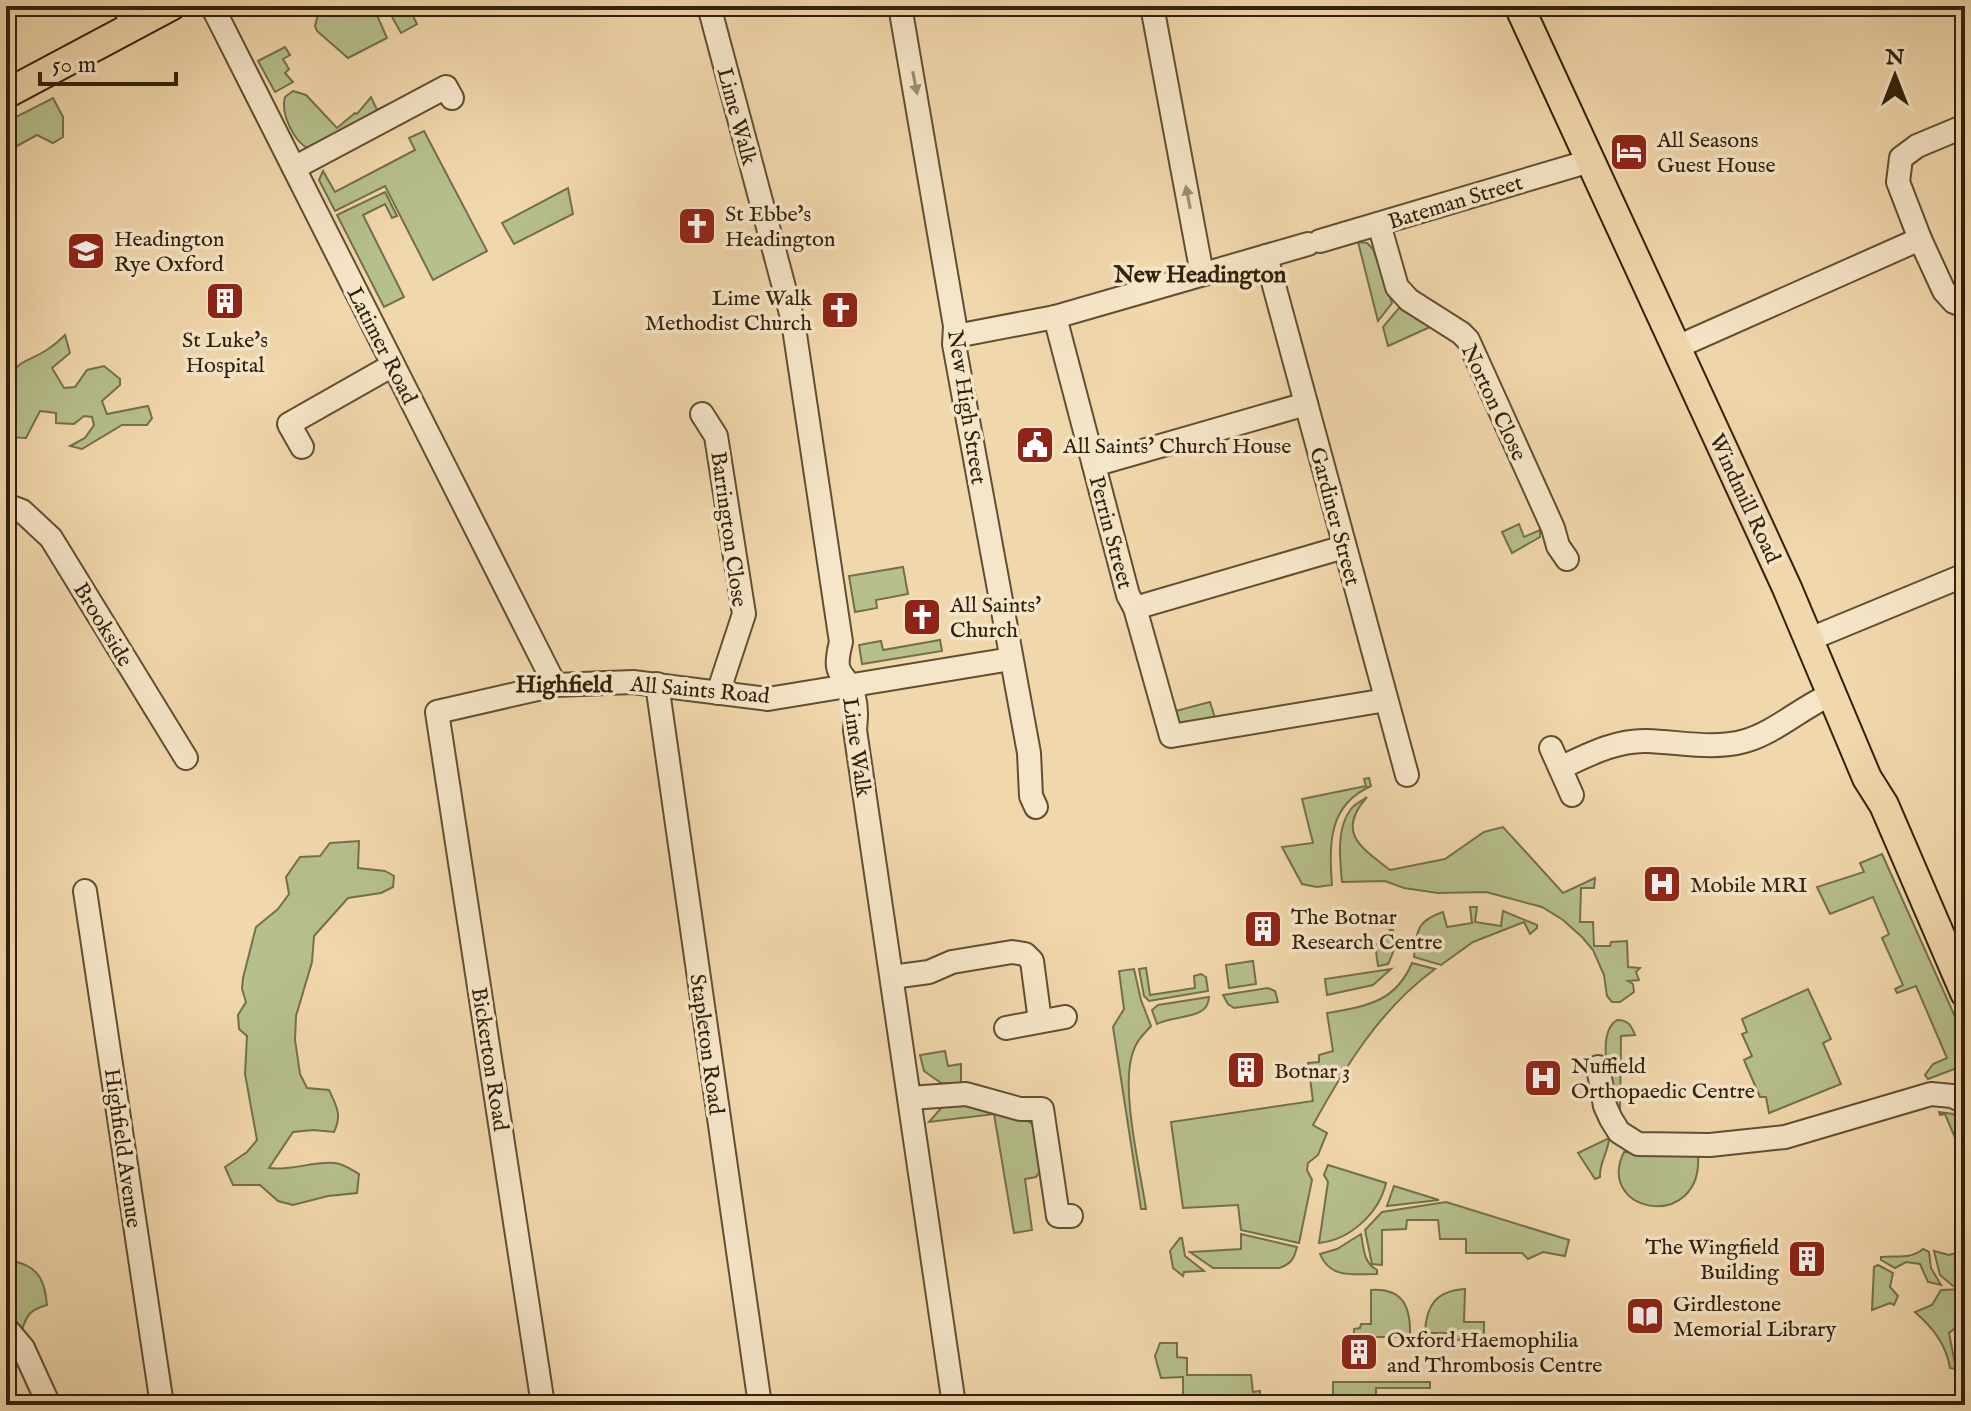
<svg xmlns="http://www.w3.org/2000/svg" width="1971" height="1411" viewBox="0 0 1971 1411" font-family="'IM FELL English',serif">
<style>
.green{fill:#b6c08d;stroke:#74704c;stroke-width:2}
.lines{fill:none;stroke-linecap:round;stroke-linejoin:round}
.minor-casing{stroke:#614f33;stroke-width:26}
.major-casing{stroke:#31210b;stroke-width:32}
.minor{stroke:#f6e6c9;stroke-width:22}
.major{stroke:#f1d8ac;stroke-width:28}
.oneway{fill:#9d8d74}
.labels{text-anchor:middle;stroke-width:7;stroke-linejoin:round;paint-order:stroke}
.street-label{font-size:22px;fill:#31210b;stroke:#f6e6c9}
.poi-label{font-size:22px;fill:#31210b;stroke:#f6e6c9;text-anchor:start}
.neighbourhood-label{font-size:24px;font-weight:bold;fill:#31210b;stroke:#f6e6c9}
</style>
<rect width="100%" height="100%" fill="#f1d8ac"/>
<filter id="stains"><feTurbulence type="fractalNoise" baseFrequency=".0025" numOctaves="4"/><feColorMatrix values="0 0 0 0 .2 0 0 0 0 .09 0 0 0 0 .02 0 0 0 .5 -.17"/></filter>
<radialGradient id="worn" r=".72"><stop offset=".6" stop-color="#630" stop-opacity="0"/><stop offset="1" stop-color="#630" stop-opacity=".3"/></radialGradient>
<!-- green -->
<g class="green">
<polygon points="334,6 373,6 387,38 348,58 317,31 315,26 318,14"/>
<polygon points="386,6 402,6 405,16 412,14 417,24 401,33"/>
<polygon points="285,47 290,55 283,59 289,69 285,73 293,82 275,92 258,61"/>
<path d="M293,91l13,4 31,33 18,-15 2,1 14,-17 6,13 10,-5v2l-78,42c-15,-7 -29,-36 -24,-52z"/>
<polygon points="53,98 63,117 63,137 53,143 37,135 6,152 6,122"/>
<polygon points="424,131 487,251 433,280 385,186 335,211 319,180 323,171 335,192 415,150 409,138"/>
<polygon points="568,188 573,214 514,244 502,223"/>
<polygon points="385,192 397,216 392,218 385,204 363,215 404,297 384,307 337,215"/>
<polygon points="1358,242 1367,243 1373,249 1392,303 1378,321"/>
<polygon points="1399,308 1430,327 1388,346 1383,327"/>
<path d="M65,335l5,18 -18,15 12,20 11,-1 12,-17 17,-4 16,13v6l-18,16 5,13 41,-8 4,12 -5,7h-25l-40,24 -12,-3 15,-8 9,-13 -2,-8 -8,-1 -10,8 -18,-1v-10l-16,-2 -14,27 -17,-1 -2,-7 4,-12 -5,-4c0,-68 22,-41 59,-79z"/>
<polygon points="1519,524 1524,537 1540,530 1540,537 1512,553 1502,532"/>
<polygon points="903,567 908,594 876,600 877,608 855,612 849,576"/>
<polygon points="940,640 942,651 862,664 859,645 881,641 883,650"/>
<polygon points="1210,702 1215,718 1176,726 1172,712"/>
<path d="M1369,778l2,8c-43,19 -42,58 -39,99l-15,2 -15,-3 -20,-37 31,-4 -11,-44 64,-13 -2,-7z"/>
<path d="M1367,797c-31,35 -7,50 23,73l55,-11 39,-27 19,-5 60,66 32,-15 -1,10h-13l-1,34h13l1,24h16l1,-4 16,-1 1,26 12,1 -4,4 3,8 -11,1 5,3 1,8 -14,10h-8l-5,-6 -3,-21 -11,-25 -11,-13 -19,-17 -21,-13 -56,-15 -48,1 -34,-5 -19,-7 -43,1c-2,-23 -6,-54 9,-73 3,-5 11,-8 16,-12z"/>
<path d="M359,841l-1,27 27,3 9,5 -1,11 -12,6 -33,5 -34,38 -2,26 -16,54 -1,24 5,34 7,14 22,2c8,17 13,25 5,42l-21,-2 -20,2 -24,36c23,3 44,-7 66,-5 9,1 17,7 24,11l-2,19 -29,3 -35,9 -15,-4 -18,-16h-27l-8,-18 22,-15 10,-12 -12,-66 2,-38 -8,-7 -1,-14 8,-13 -4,-13 1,-11 13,-51 22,-18 11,-15 -3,-17 14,-20 20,-1 10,-13z"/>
<polygon points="1882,854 1965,1039 1965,1065 1928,1079 1925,1075 1933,1064 1947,1058 1916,986 1897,993 1895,989 1903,985 1882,938 1889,934 1873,897 1830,914 1817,887 1864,872 1860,863"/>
<path d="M1470,907h7l-2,15 26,4 2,-15 34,14v3l-7,6 -6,-12 -51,20 -32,23 -27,-8c3,-26 2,-36 29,-45l4,15 25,-4z"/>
<path d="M1390,930h3c6,12 0,23 -5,34l-10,2 -3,-22 10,-2z"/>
<polygon points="1253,961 1256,984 1229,988 1226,965"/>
<path d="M1412,963l23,6c-55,40 -90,98 -122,156l14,8 -9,22 -10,8 -1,7 5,10 -13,63 -58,-13 -3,-25 -55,3 -12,-86 142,-21 -5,-38 11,-1v-7l14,-4 -6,-38c39,-7 68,-10 85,-50z"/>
<polygon points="1146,968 1150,995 1195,988 1194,976 1201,974 1206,977 1208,991 1149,1001 1144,996 1139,969"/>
<path d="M1134,969l7,31 10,26c-7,8 -15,15 -18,26 -13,35 7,117 13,157h-5l-28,-182 11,-18 -5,-38z"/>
<polygon points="1391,969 1373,985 1327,995 1325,979"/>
<polygon points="1268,988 1275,991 1278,1002 1234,1008 1228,1004 1223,995"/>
<polygon points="1808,989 1831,1039 1823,1043 1841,1084 1769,1113 1766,1097 1760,1097 1744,1060 1752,1056 1742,1034 1747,1032 1742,1019"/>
<path d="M1209,997c-1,24 -34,17 -52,27l-5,-14 6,-5z"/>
<path d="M1617,1020c11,0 14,5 18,15l-14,1 -1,77 -2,-1c-6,-22 -24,-78 -1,-92z"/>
<polygon points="945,1051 948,1066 961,1064 961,1083 941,1083 924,1071 920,1055"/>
<polygon points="948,1100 1018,1116 1037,1126 1041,1171 1036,1177 1025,1179 1032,1230 1014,1233 994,1114 929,1122"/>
<polygon points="1939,1112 1953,1114 1965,1124 1965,1151 1961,1152 1945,1114 1940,1115"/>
<path d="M1609,1138c0,13 -10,24 -9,39l-5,2 -17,-26z"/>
<path d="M1624,1152l74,2c6,79 -104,60 -74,-2z"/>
<path d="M1328,1165l58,18c-7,30 -36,57 -67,60l9,-61 -4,-7z"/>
<polygon points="1394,1186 1439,1200 1387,1206"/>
<polygon points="1446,1202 1569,1240 1565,1256 1543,1252 1528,1259 1522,1253 1466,1253 1466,1239 1440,1239 1438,1220 1407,1220 1406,1229 1382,1230 1382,1265 1372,1264 1365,1230 1382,1212"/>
<path d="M1241,1234l56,13c-3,12 -6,17 -18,21h-66l-23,-16 51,-3z"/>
<path d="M1361,1234c3,15 2,28 16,36v4c-23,0 -47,5 -57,-20l17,-5z"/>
<polygon points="1180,1238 1182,1238 1185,1256 1204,1271 1184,1272 1183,1276 1173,1268 1170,1251"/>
<path d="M1923,1249l6,3 2,16 10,17 -13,-3 -8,-18 -14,-2 -11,6 -14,-8v-3c15,-2 29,3 42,-8z"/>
<polygon points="1934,1251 1949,1255 1965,1251 1965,1284 1953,1286 1940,1275"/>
<path d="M17,1262c23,6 28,21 30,43 -18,5 -20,10 -26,27l-15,-21v-48z"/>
<polygon points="1878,1265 1893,1273 1890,1287 1898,1296 1894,1305 1890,1303 1872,1310 1874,1267"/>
<path d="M1465,1289l-1,33h20v17l-34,1 -1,-7h-24c1,-28 11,-42 40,-44z"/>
<path d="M1965,1289v32l-16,12 7,36 -6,-1c-4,-24 -17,-40 -35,-56l17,-7 9,-15z"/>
<path d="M1371,1290c33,-2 40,18 39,47h-56v-8l6,-1 1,-4h10z"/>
<polygon points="1160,1343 1177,1343 1177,1357 1187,1358 1187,1375 1251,1375 1253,1392 1260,1391 1260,1399 1278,1400 1278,1405 1205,1405 1205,1396 1183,1396 1183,1377 1161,1378 1155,1356"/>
<polygon points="1333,1382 1430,1382 1430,1388 1376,1388 1376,1405 1333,1405"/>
</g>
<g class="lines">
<defs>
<g id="minor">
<polyline points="124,6 133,26"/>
<polyline points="212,6 555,685"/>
<path d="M709,6l84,315 48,321c-10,39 5,27 13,55 3,11 2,22 1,33l99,675"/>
<polyline points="900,6 955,326 954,344 1029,753 1031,796 1036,807"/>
<polyline points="1152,6 1202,274"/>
<polyline points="1965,126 1917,146 1901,158 1898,182 1920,239 1944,291 1954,302 1965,306"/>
<polyline points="294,168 446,87 452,98"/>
<polyline points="1379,224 1397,287 1409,300 1461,333 1468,340 1553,528 1558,546 1567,559"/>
<polyline points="1320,241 1590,161"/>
<polyline points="1266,256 1407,775"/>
<polyline points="1055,317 1128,595 1135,608 1171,736 1386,700"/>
<polyline points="956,336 1055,317 1308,244"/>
<polyline points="1677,347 1920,239"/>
<polyline points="702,414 716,436 744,614 718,693"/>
<polyline points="302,447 289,424 393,365"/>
<polyline points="1094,465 1306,404"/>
<polyline points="6,505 22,511 51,538 186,758"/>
<polyline points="1135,608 1344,547"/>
<polyline points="1810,639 1965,575"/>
<polyline points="657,684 760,1405"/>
<path d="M1551,748l9,20c28,-13 56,-28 87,-27 33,1 66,9 98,0 31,-9 57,-34 87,-47"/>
<polyline points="1560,768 1572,795"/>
<polyline points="85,891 162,1405"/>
<polyline points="892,977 929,972 952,962 1012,952 1025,954 1032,961 1040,1021"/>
<polyline points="1006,1028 1065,1017"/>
<polyline points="1598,1067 1605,1106 1611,1119 1619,1132 1638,1144 1710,1145 1785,1137 1931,1094 1952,1096 1965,1102"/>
<polyline points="910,1098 966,1094 1020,1109 1042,1109 1058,1216 1071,1216"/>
<polyline points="6,1328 23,1348 49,1405"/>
<polyline points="543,1405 437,712 555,685 633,682 768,699 1011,659"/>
</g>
<g id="major">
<polyline points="1519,6 1787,588 1867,778 1884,805 1965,993"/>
<polyline points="6,94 171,6"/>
</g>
</defs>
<!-- minor casing -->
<use href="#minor" class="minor-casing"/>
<!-- major casing -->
<use href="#major" class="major-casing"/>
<!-- minor -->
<use href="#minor" class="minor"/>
<!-- major -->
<use href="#major" class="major"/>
</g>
<!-- one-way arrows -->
<defs><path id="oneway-solid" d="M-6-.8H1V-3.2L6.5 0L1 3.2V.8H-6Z" transform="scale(2)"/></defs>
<g class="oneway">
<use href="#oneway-solid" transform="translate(915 83) rotate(79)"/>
<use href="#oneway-solid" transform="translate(1188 197) rotate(-101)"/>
</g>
<!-- icons -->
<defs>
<symbol id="hotel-square" viewBox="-11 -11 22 22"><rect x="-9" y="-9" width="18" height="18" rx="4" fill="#8f2418" stroke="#f6e6c9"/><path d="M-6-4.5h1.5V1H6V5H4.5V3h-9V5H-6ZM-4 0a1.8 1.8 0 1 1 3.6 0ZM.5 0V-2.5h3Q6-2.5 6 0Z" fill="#fff"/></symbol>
<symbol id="church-square" viewBox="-11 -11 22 22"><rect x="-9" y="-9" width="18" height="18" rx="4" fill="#8f2418" stroke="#f6e6c9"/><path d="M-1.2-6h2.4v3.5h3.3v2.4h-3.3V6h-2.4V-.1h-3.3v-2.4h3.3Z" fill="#fff"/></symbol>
<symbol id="school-square" viewBox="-11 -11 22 22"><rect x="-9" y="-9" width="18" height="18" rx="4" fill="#8f2418" stroke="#f6e6c9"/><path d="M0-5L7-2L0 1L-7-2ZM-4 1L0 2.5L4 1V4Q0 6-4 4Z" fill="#fff"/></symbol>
<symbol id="building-square" viewBox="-11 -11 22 22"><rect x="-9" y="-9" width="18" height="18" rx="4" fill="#8f2418" stroke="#f6e6c9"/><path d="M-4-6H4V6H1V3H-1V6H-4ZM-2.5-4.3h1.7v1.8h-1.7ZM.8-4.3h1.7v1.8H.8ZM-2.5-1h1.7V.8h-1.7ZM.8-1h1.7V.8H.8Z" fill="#fff"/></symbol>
<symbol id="civic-square" viewBox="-11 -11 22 22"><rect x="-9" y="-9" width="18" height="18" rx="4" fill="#8f2418" stroke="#f6e6c9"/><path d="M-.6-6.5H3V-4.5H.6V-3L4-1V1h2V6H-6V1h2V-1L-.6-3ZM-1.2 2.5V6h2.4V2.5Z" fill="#fff"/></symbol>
<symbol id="hospital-square" viewBox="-11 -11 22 22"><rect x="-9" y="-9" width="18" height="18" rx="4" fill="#8f2418" stroke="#f6e6c9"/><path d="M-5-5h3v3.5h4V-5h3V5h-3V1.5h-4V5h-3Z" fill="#fff"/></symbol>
<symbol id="library-square" viewBox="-11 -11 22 22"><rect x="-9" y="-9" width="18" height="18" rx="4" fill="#8f2418" stroke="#f6e6c9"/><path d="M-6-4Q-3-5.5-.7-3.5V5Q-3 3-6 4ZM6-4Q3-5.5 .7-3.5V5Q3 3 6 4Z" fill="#fff"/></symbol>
</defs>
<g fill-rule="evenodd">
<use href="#hotel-square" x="1607" y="130" width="44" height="44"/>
<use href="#church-square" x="675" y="204" width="44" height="44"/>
<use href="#school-square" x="64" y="229" width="44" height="44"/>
<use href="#building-square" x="203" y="279" width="44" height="44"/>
<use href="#church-square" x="818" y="288" width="44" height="44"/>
<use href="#civic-square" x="1013" y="423" width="44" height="44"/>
<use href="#church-square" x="900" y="595" width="44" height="44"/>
<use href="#hospital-square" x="1640" y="862" width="44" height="44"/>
<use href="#building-square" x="1241" y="907" width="44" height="44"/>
<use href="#building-square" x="1224" y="1048" width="44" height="44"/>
<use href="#hospital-square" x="1521" y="1056" width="44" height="44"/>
<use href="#building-square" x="1785" y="1237" width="44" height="44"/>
<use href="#library-square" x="1623" y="1294" width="44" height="44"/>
<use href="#building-square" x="1337" y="1330" width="44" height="44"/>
</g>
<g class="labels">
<!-- street labels -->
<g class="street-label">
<text transform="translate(738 116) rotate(75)" y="8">Lime Walk</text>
<text transform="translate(1455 201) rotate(-17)" y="8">Bateman Street</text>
<text transform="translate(383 345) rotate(63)" y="8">Latimer Road</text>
<text transform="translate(1495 402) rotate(65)" y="8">Norton Close</text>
<text transform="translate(968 407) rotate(81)" y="8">New High Street</text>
<text transform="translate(1746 498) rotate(65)" y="8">Windmill Road</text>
<text transform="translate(1336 516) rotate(75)" y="8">Gardiner Street</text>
<text transform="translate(730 529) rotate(82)" y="8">Barrington Close</text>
<text transform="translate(1112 532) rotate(75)" y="8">Perrin Street</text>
<text transform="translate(104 624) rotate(59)" y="8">Brookside</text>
<text transform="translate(700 689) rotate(5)" y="8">All Saints Road</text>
<text transform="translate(858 747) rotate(82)" y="8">Lime Walk</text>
<text transform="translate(708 1044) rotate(82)" y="8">Stapleton Road</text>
<text transform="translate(491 1059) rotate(81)" y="8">Bickerton Road</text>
<text transform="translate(124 1148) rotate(82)" y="8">Highfield Avenue</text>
</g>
<!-- poi labels -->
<g class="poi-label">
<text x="1657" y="147">All Seasons<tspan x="1657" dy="25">Guest House</tspan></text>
<text x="725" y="221">St Ebbe's<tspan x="725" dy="25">Headington</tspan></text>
<text x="114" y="246">Headington<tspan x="114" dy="25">Rye Oxford</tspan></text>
<text x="812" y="305" text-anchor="end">Lime Walk<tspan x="812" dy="25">Methodist Church</tspan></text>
<text x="225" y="347" text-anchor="middle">St Luke's<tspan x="225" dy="25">Hospital</tspan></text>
<text x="1063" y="453">All Saints' Church House</text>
<text x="950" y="612">All Saints'<tspan x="950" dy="25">Church</tspan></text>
<text x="1690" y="892">Mobile MRI</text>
<text x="1291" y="924">The Botnar<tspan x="1291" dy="25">Research Centre</tspan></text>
<text x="1571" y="1073">Nuffield<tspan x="1571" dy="25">Orthopaedic Centre</tspan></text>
<text x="1274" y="1078">Botnar 3</text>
<text x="1779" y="1254" text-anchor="end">The Wingfield<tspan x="1779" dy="25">Building</tspan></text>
<text x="1673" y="1311">Girdlestone<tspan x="1673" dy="25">Memorial Library</tspan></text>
<text x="1387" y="1347">Oxford Haemophilia<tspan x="1387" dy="25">and Thrombosis Centre</tspan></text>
</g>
<!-- neighbourhood labels -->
<g class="neighbourhood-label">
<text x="1200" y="282">New Headington</text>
<text x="564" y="692">Highfield</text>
</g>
</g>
<!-- margin -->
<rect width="1971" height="1411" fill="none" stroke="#f1d8ac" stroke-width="32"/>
<rect x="8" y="8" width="1955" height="1395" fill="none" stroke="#31210b" stroke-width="4"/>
<rect x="16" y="16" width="1939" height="1379" fill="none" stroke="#31210b" stroke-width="2"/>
<!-- north arrow -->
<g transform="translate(1895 76)" stroke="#f6e6c9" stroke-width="6" paint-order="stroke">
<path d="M0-6L14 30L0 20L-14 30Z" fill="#31210b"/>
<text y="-12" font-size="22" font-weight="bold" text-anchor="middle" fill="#31210b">N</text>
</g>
<!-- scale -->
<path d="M40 72v12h136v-12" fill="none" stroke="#31210b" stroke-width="4"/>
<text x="52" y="72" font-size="24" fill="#31210b" stroke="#f6e6c9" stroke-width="6" paint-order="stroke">50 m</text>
<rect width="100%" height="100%" filter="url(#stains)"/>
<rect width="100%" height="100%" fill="url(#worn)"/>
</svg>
